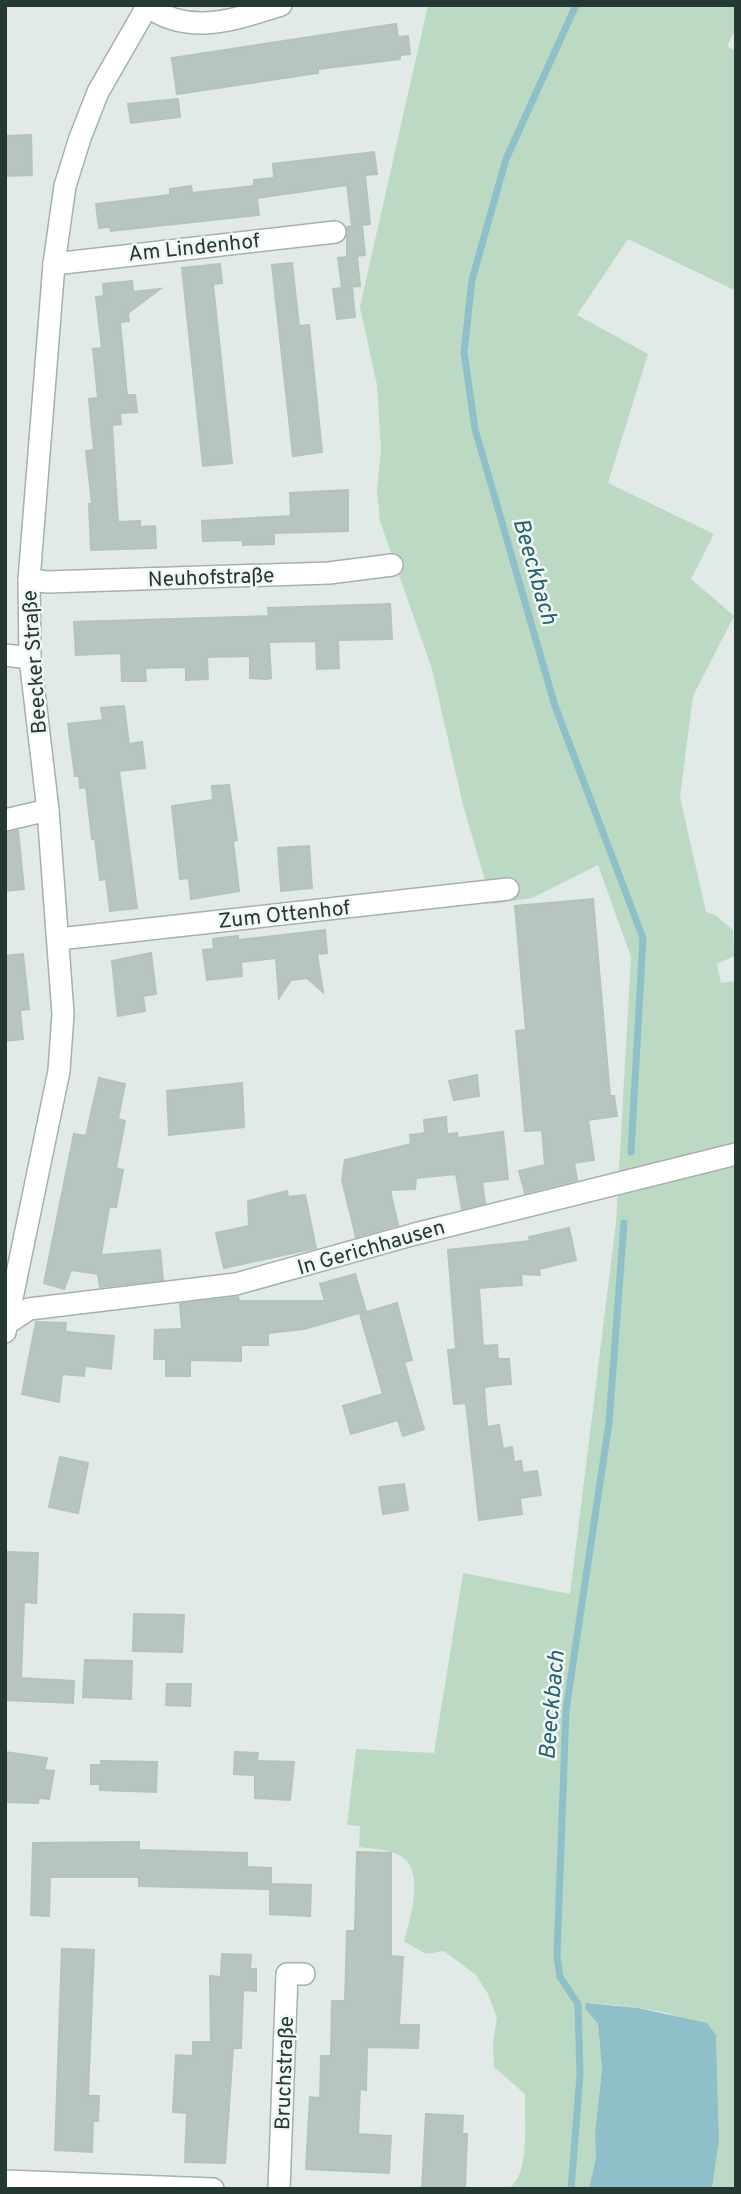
<svg xmlns="http://www.w3.org/2000/svg" width="741" height="2194" viewBox="0 0 741 2194" font-family="Overpass,sans-serif">
<style>
.green{fill:#bcd9c4}
.water{fill:#8fc0ca}
.lines{fill:none;stroke-linecap:round;stroke-linejoin:round}
.stream{stroke:#8fc0ca;stroke-width:7}
.building{fill:#b7c5bf;stroke:#b5c3bd;stroke-width:2}
.minor-casing{stroke:#a5b1ad;stroke-width:24}
.minor{stroke:#fff;stroke-width:21}
.labels{text-anchor:middle;stroke-width:5;stroke-linejoin:round;paint-order:stroke}
.street-label{font-size:21px;fill:#243934;stroke:#f2f7f4}
.water-label{font-size:23px;font-style:italic;fill:#24626f;stroke:#f2f7f4}
</style>
<rect width="100%" height="100%" fill="#e1eae6"/>
<!-- green -->
<path class="green" d="M428,5h308v24l-9,17 9,5v240l-108,-52 -51,76 71,39 -40,129 106,51 -23,45 43,37 -41,80 -13,101 26,115 9,3 18,15 1,26 -17,8 4,19 15,-2v1208h-24l7,-49 -3,-105c-36,-26 -86,-29 -130,-32v5l12,16 4,45 -7,63 1,25 -7,32h-82c24,-10 17,-71 18,-95l-31,-27 -1,-25 4,-24 -9,-24 -12,-19 -32,-24 -18,3 -22,-13c6,-21 21,-69 -2,-84 -12,-8 -29,-8 -43,-10l1,-21 -13,-1 9,-76 78,4 29,-180 107,21 46,-371 15,-266 -33,-92 -66,33 -40,6 -29,-99 -31,-136 -52,-148 -3,-31 4,-40 -4,-65 -17,-78z"/>
<!-- water -->
<polygon class="water" points="586,2003 638,2008 707,2023 716,2035 719,2140 712,2189 589,2189 596,2157 595,2132 602,2069 598,2024 585,2008"/>
<g class="lines">
<!-- stream -->
<g class="stream">
<polyline points="576,5 506,159 472,280 464,352 475,429 555,706 643,938 631,1152"/>
<polyline points="571,2189 580,2075 578,2004 560,1977 557,1956 566,1710 609,1423 624,1223"/>
</g>
</g>
<!-- building -->
<g class="building">
<polygon points="396,24 398,37 408,36 410,54 400,55 400,59 318,69 318,73 177,94 172,58"/>
<polygon points="178,99 180,117 131,123 128,104"/>
<polygon points="31,135 32,175 5,176 5,136"/>
<polygon points="374,152 377,174 365,175 370,224 362,225 365,255 357,256 360,286 347,287 352,287 355,317 337,319 333,289 342,288 338,258 347,257 347,227 352,226 347,185 257,198 259,215 111,231 110,227 99,228 96,204 170,195 170,189 191,186 192,193 254,186 254,180 274,178 273,164"/>
<polygon points="292,263 299,326 309,325 322,452 293,456 272,265"/>
<polygon points="220,264 222,283 213,284 232,463 203,466 182,268"/>
<polygon points="132,281 133,292 160,289 128,313 129,321 120,322 127,395 135,395 137,412 120,413 121,424 112,425 118,522 140,521 140,527 155,526 156,548 91,550 89,504 92,504 86,451 94,450 89,399 98,398 93,349 102,348 96,297 104,296 103,284"/>
<polygon points="348,490 348,531 274,533 274,544 243,545 243,540 203,541 202,521 291,516 290,493"/>
<polygon points="390,604 392,639 338,640 339,668 317,669 316,641 269,642 271,678 267,679 250,678 250,656 207,657 208,679 186,680 186,667 145,668 146,681 122,681 121,653 76,655 74,622 269,616 268,608"/>
<polygon points="124,706 129,744 142,742 145,768 119,771 137,908 110,911 106,879 100,880 95,839 92,839 86,787 80,788 79,776 75,776 68,724 103,720 101,708"/>
<polygon points="229,785 237,840 233,841 239,891 191,899 189,878 180,879 172,806 213,800 212,786"/>
<polygon points="18,831 24,889 5,891 5,833"/>
<polygon points="309,846 312,888 281,891 278,848"/>
<polygon points="593,899 610,1096 614,1096 617,1116 588,1120 594,1160 574,1163 577,1180 525,1193 519,1171 545,1165 542,1130 525,1131 516,1031 526,1030 515,906"/>
<polygon points="325,930 327,953 317,954 323,992 307,978 291,980 279,998 276,958 241,962 242,976 207,980 203,950 214,949 213,939 238,936 238,940"/>
<polygon points="151,953 156,994 143,996 145,1011 118,1016 112,961"/>
<polygon points="23,954 29,1009 20,1010 23,1039 5,1041 5,956"/>
<polygon points="477,1075 479,1096 454,1100 449,1081"/>
<polygon points="99,1078 125,1084 118,1119 125,1121 116,1168 123,1170 116,1207 109,1207 101,1255 160,1250 163,1280 100,1287 98,1274 71,1270 64,1289 44,1283 74,1134 86,1136"/>
<polygon points="242,1083 244,1127 169,1135 167,1091"/>
<polygon points="446,1117 447,1134 457,1133 458,1138 503,1132 508,1179 482,1182 485,1203 462,1209 456,1174 416,1178 415,1189 390,1190 398,1225 356,1237 342,1180 345,1160 411,1144 410,1135 425,1133 424,1120"/>
<polygon points="287,1191 288,1197 305,1195 316,1248 224,1268 216,1233 249,1226 248,1201"/>
<polygon points="569,1228 576,1260 539,1269 540,1275 521,1274 522,1285 479,1288 483,1346 497,1345 498,1359 509,1359 511,1384 484,1387 487,1427 499,1425 503,1449 512,1447 514,1462 521,1461 523,1473 537,1471 541,1495 520,1498 522,1514 479,1520 466,1403 454,1404 448,1350 456,1349 448,1250 530,1241 529,1237"/>
<polygon points="355,1274 366,1311 304,1329 268,1333 268,1345 241,1345 241,1361 190,1360 190,1376 166,1376 166,1359 154,1359 155,1330 182,1329 180,1304 238,1297 239,1301 325,1301 320,1284"/>
<polygon points="397,1303 412,1360 404,1362 424,1429 403,1436 398,1420 351,1434 343,1406 383,1394 360,1314"/>
<polygon points="36,1322 66,1323 65,1332 114,1336 111,1369 85,1366 84,1376 62,1374 59,1402 22,1394"/>
<polygon points="60,1457 88,1463 78,1513 49,1507"/>
<polygon points="404,1484 408,1510 383,1514 379,1487"/>
<polygon points="5,1552 38,1553 36,1603 24,1602 21,1678 74,1681 73,1703 5,1700"/>
<polygon points="134,1614 184,1615 182,1652 133,1651"/>
<polygon points="85,1660 132,1661 131,1699 83,1697"/>
<polygon points="167,1684 191,1684 190,1706 166,1705"/>
<polygon points="5,1752 47,1758 44,1770 54,1771 49,1799 39,1798 38,1803 5,1802"/>
<polygon points="235,1752 258,1753 257,1761 294,1762 290,1800 255,1798 255,1775 234,1774"/>
<polygon points="101,1761 157,1762 156,1792 100,1790 100,1784 91,1784 91,1765 101,1765"/>
<polygon points="139,1842 139,1850 247,1853 247,1867 271,1868 271,1884 311,1885 310,1916 270,1914 270,1889 139,1886 139,1877 50,1877 49,1916 31,1915 33,1843"/>
<polygon points="357,1852 391,1853 391,1956 403,1957 399,2025 419,2025 418,2048 367,2047 366,2090 360,2089 358,2134 391,2136 389,2173 306,2169 310,2097 320,2098 321,2056 331,2056 332,2001 345,2001 347,1931 355,1931"/>
<polygon points="62,1949 94,1950 88,2096 99,2096 98,2121 93,2121 92,2152 55,2150"/>
<polygon points="222,1954 251,1955 250,1969 256,1969 256,1991 243,1990 241,2048 233,2048 225,2163 185,2162 187,2113 173,2112 176,2055 193,2056 193,2042 211,2042 210,1976 221,1977"/>
<polygon points="426,2114 463,2116 462,2134 467,2134 465,2189 422,2189"/>
</g>
<g class="lines">
<defs>
<g id="minor">
<path d="M147,6c43,31 89,13 134,-1"/>
<polyline points="54,264 335,232"/>
<polyline points="29,580 48,582 329,573 392,565"/>
<polyline points="5,655 30,658"/>
<polyline points="5,820 48,810"/>
<polyline points="59,939 508,889"/>
<polyline points="5,1325 29,1309 236,1284 415,1234 736,1154"/>
<polyline points="5,1332 59,1071 63,1014 48,810 30,658 29,580 54,264 65,186 80,138 98,92 148,5"/>
<polyline points="5,2181 213,2189"/>
<polyline points="279,2189 287,1974 304,1974"/>
</g>
</defs>
<!-- minor casing -->
<use href="#minor" class="minor-casing"/>
<!-- minor -->
<use href="#minor" class="minor"/>
</g>
<g class="labels">
<!-- street labels -->
<g class="street-label">
<text transform="translate(194 247) rotate(-6)" y="7">Am Lindenhof</text>
<text transform="translate(211 577) rotate(-2)" y="7">Neuhofstraße</text>
<text transform="translate(34 662) rotate(-94)" y="7">Beecker Straße</text>
<text transform="translate(284 914) rotate(-6)" y="7">Zum Ottenhof</text>
<text transform="translate(371 1247) rotate(-16)" y="7">In Gerichhausen</text>
<text transform="translate(284 2073) rotate(-88)" y="7">Bruchstraße</text>
</g>
<!-- water labels -->
<g class="water-label">
<text transform="translate(536 571) rotate(74)" y="8">Beeckbach</text>
<text transform="translate(551 1705) rotate(-85)" y="8">Beeckbach</text>
</g>
</g>
<!-- border -->
<rect width="741" height="2194" fill="none" stroke="#243934" stroke-width="14"/>
</svg>
